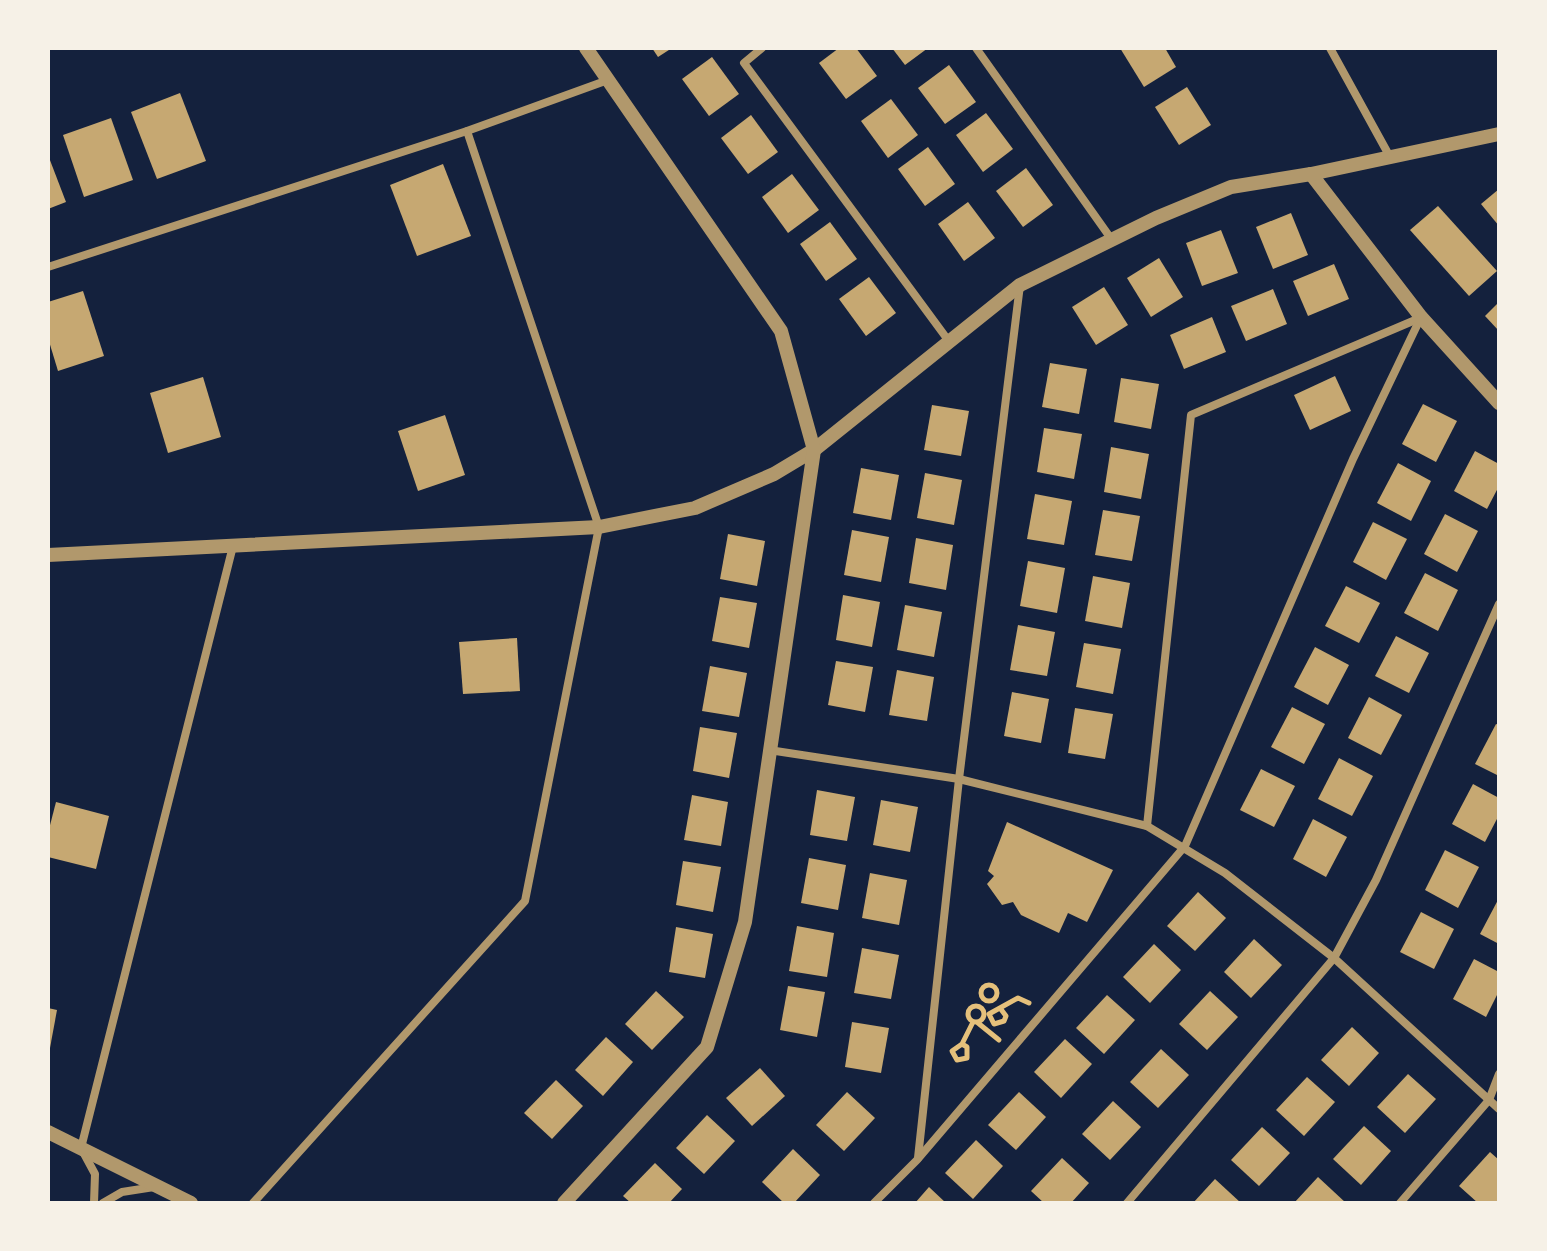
<svg xmlns="http://www.w3.org/2000/svg" width="1547" height="1251" viewBox="0 0 1547 1251" font-family="'Golos Text',sans-serif">
<style>
.building{fill:#c6a872}
.lines{fill:none;stroke-linecap:round;stroke-linejoin:round}
.path{stroke:#e5c07b;stroke-width:5}
.minor{stroke:#b1986c;stroke-width:8}
.tertiary{stroke:#b1986c;stroke-width:14}
</style>
<rect width="100%" height="100%" fill="#14213d"/>
<!-- building -->
<g class="building">
<polygon points="652,48 672,48 658,57"/>
<polygon points="839,48 856,48 877,76 846,99 819,63"/>
<polygon points="892,48 928,48 905,65"/>
<polygon points="1120,48 1165,48 1176,67 1144,87"/>
<polygon points="712,57 739,94 709,116 682,79"/>
<polygon points="949,65 976,102 945,124 918,88"/>
<polygon points="1187,87 1211,125 1179,145 1155,107"/>
<polygon points="180,93 206,161 157,179 131,112"/>
<polygon points="891,99 918,135 888,158 861,121"/>
<polygon points="986,113 1013,149 983,172 956,135"/>
<polygon points="751,115 778,152 748,174 721,138"/>
<polygon points="111,118 133,180 84,197 63,135"/>
<polygon points="928,147 955,184 925,206 898,169"/>
<polygon points="48,155 66,202 48,209"/>
<polygon points="443,164 471,236 417,256 390,185"/>
<polygon points="1026,168 1053,205 1023,227 996,191"/>
<polygon points="792,174 819,210 788,233 762,197"/>
<polygon points="1499,189 1499,226 1481,204"/>
<polygon points="968,202 995,238 964,261 938,224"/>
<polygon points="1438,206 1497,271 1469,296 1410,230"/>
<polygon points="1291,213 1308,255 1273,269 1256,227"/>
<polygon points="830,222 857,259 826,281 800,244"/>
<polygon points="1221,230 1238,273 1202,286 1186,243"/>
<polygon points="1159,258 1183,297 1151,317 1127,278"/>
<polygon points="1334,264 1349,299 1308,316 1293,281"/>
<polygon points="869,277 896,313 866,336 839,299"/>
<polygon points="1104,287 1128,325 1096,345 1072,307"/>
<polygon points="1273,289 1287,324 1246,341 1231,306"/>
<polygon points="83,291 104,356 58,371 48,338 48,302"/>
<polygon points="1499,302 1499,331 1485,316"/>
<polygon points="1212,317 1226,352 1184,369 1170,335"/>
<polygon points="1050,363 1087,369 1079,414 1042,407"/>
<polygon points="1335,376 1351,411 1310,430 1294,395"/>
<polygon points="203,377 221,437 168,453 150,393"/>
<polygon points="1121,378 1159,384 1151,429 1114,422"/>
<polygon points="1423,404 1457,421 1436,462 1402,444"/>
<polygon points="932,405 969,411 961,456 924,450"/>
<polygon points="445,415 465,475 418,491 398,431"/>
<polygon points="1044,428 1082,434 1074,479 1037,472"/>
<polygon points="1111,447 1149,454 1141,499 1104,492"/>
<polygon points="1475,451 1499,464 1499,486 1487,509 1454,491"/>
<polygon points="1398,463 1431,481 1411,521 1377,503"/>
<polygon points="861,468 899,475 891,520 853,513"/>
<polygon points="925,473 962,480 954,525 917,518"/>
<polygon points="1035,494 1072,501 1064,545 1027,539"/>
<polygon points="1103,510 1140,516 1132,561 1095,555"/>
<polygon points="1445,514 1478,531 1457,572 1424,554"/>
<polygon points="1373,522 1407,539 1386,580 1353,562"/>
<polygon points="852,530 889,537 881,582 844,575"/>
<polygon points="728,534 765,541 757,586 720,579"/>
<polygon points="916,538 953,545 946,590 909,583"/>
<polygon points="1028,561 1065,568 1057,613 1020,606"/>
<polygon points="1425,573 1458,590 1438,631 1404,613"/>
<polygon points="1093,576 1130,583 1122,628 1085,621"/>
<polygon points="1346,586 1380,603 1359,643 1325,626"/>
<polygon points="843,595 880,602 872,647 836,640"/>
<polygon points="720,597 757,603 749,648 712,641"/>
<polygon points="905,605 942,612 934,657 897,650"/>
<polygon points="1018,625 1055,632 1047,676 1010,670"/>
<polygon points="1396,636 1429,653 1409,693 1375,676"/>
<polygon points="517,638 520,691 463,694 459,642"/>
<polygon points="1084,643 1121,649 1113,694 1076,687"/>
<polygon points="1315,647 1349,665 1328,705 1294,687"/>
<polygon points="836,661 873,667 865,712 828,705"/>
<polygon points="710,666 747,673 739,717 702,711"/>
<polygon points="897,670 934,677 927,721 889,715"/>
<polygon points="1012,692 1049,699 1041,743 1004,736"/>
<polygon points="1369,697 1402,715 1381,755 1348,738"/>
<polygon points="1292,707 1325,724 1304,764 1271,747"/>
<polygon points="1075,708 1113,714 1105,759 1068,753"/>
<polygon points="1496,724 1499,725 1499,776 1475,764"/>
<polygon points="700,727 737,733 729,778 693,771"/>
<polygon points="1339,758 1373,776 1352,816 1318,799"/>
<polygon points="1261,769 1295,786 1274,827 1240,810"/>
<polygon points="1473,784 1499,798 1499,815 1485,842 1452,824"/>
<polygon points="817,790 855,797 847,841 810,835"/>
<polygon points="692,795 728,802 721,846 684,840"/>
<polygon points="881,800 918,807 910,852 873,845"/>
<polygon points="56,802 109,816 96,869 48,857 48,833"/>
<polygon points="1313,819 1347,837 1326,877 1293,859"/>
<polygon points="1007,822 1113,870 1087,922 1068,913 1059,933 1021,915 1013,902 1002,905 987,884 994,876 988,871"/>
<polygon points="1445,850 1479,867 1458,908 1425,890"/>
<polygon points="809,858 846,865 838,910 801,903"/>
<polygon points="683,861 721,867 713,912 676,905"/>
<polygon points="870,873 907,880 899,925 862,918"/>
<polygon points="1198,892 1226,918 1195,951 1167,926"/>
<polygon points="1499,898 1499,944 1480,934"/>
<polygon points="1421,912 1454,929 1434,969 1400,952"/>
<polygon points="797,926 834,933 827,977 789,971"/>
<polygon points="676,927 713,934 705,978 669,972"/>
<polygon points="1254,939 1282,965 1251,998 1224,972"/>
<polygon points="1154,944 1181,970 1150,1003 1123,977"/>
<polygon points="862,948 899,955 891,999 854,993"/>
<polygon points="1474,959 1499,972 1499,991 1486,1017 1453,999"/>
<polygon points="788,986 825,992 817,1037 780,1030"/>
<polygon points="656,991 684,1017 652,1050 625,1024"/>
<polygon points="1210,991 1238,1017 1207,1050 1179,1024"/>
<polygon points="1107,995 1135,1020 1104,1054 1076,1028"/>
<polygon points="48,1008 57,1010 50,1048 48,1048"/>
<polygon points="852,1022 889,1028 881,1073 845,1067"/>
<polygon points="1352,1027 1379,1053 1349,1086 1321,1060"/>
<polygon points="606,1037 633,1062 603,1096 575,1070"/>
<polygon points="1065,1039 1092,1064 1061,1098 1034,1072"/>
<polygon points="1161,1049 1189,1075 1158,1108 1130,1082"/>
<polygon points="760,1068 785,1096 752,1126 726,1098"/>
<polygon points="1408,1074 1436,1099 1405,1133 1377,1107"/>
<polygon points="1307,1077 1335,1102 1304,1136 1276,1110"/>
<polygon points="556,1080 583,1106 552,1139 524,1113"/>
<polygon points="847,1092 875,1118 844,1151 816,1125"/>
<polygon points="1019,1092 1046,1117 1016,1150 988,1125"/>
<polygon points="1113,1101 1141,1127 1110,1160 1082,1134"/>
<polygon points="707,1115 735,1141 704,1174 676,1148"/>
<polygon points="1364,1126 1391,1151 1361,1185 1333,1159"/>
<polygon points="1262,1127 1290,1153 1259,1186 1231,1160"/>
<polygon points="976,1140 1003,1166 973,1199 945,1173"/>
<polygon points="793,1149 820,1175 794,1203 784,1203 762,1182"/>
<polygon points="1490,1152 1499,1160 1499,1199 1495,1203 1478,1203 1459,1186"/>
<polygon points="1062,1158 1089,1183 1071,1203 1044,1203 1031,1191"/>
<polygon points="655,1163 682,1189 669,1203 631,1203 623,1196"/>
<polygon points="1318,1177 1346,1203 1294,1203"/>
<polygon points="1215,1179 1241,1203 1193,1203"/>
<polygon points="929,1187 946,1203 915,1203"/>
</g>
<g class="lines">
<!-- path -->
<g class="path">
<circle cx="989" cy="993" r="8"/>
<circle cx="976" cy="1014" r="8"/>
<polyline points="1000,1008 1006,1016 1004,1021 994,1024 989,1014 1018,998 1029,1003"/>
<polyline points="978,1023 999,1040"/>
<polyline points="962,1044 967,1047 967,1058 957,1060 952,1051 962,1044 973,1022"/>
</g>
<!-- minor -->
<g class="minor">
<polyline points="762,48 744,63 948,340"/>
<polyline points="976,48 1112,240"/>
<polyline points="1330,48 1390,157"/>
<polyline points="48,267 467,131 608,80"/>
<polyline points="769,750 959,779 1147,826 1225,873 1334,958 1499,1109"/>
<polyline points="1147,826 1191,415 1420,318"/>
<polyline points="918,1158 959,779 1020,285"/>
<polyline points="94,1203 95,1174 81,1148 233,546"/>
<polyline points="103,1203 122,1192 154,1187"/>
<polyline points="253,1203 525,901 599,527 467,131"/>
<polyline points="874,1203 917,1160 1185,846 1353,459 1421,317"/>
<polyline points="1127,1203 1334,958 1376,880 1499,604"/>
<polyline points="1400,1203 1489,1100 1499,1074"/>
</g>
<!-- tertiary -->
<g class="tertiary">
<polyline points="1311,174 1421,317 1499,403"/>
<polyline points="48,555 599,527 695,508 774,474 814,450 1020,285 1156,218 1231,187 1311,174 1499,134"/>
<polyline points="48,1132 191,1203"/>
<polyline points="564,1203 707,1047 745,922 814,450 781,331 586,48"/>
</g>
</g>
<!-- border -->
<rect width="1547" height="1251" fill="none" stroke="#f6f1e7" stroke-width="100"/>
</svg>
